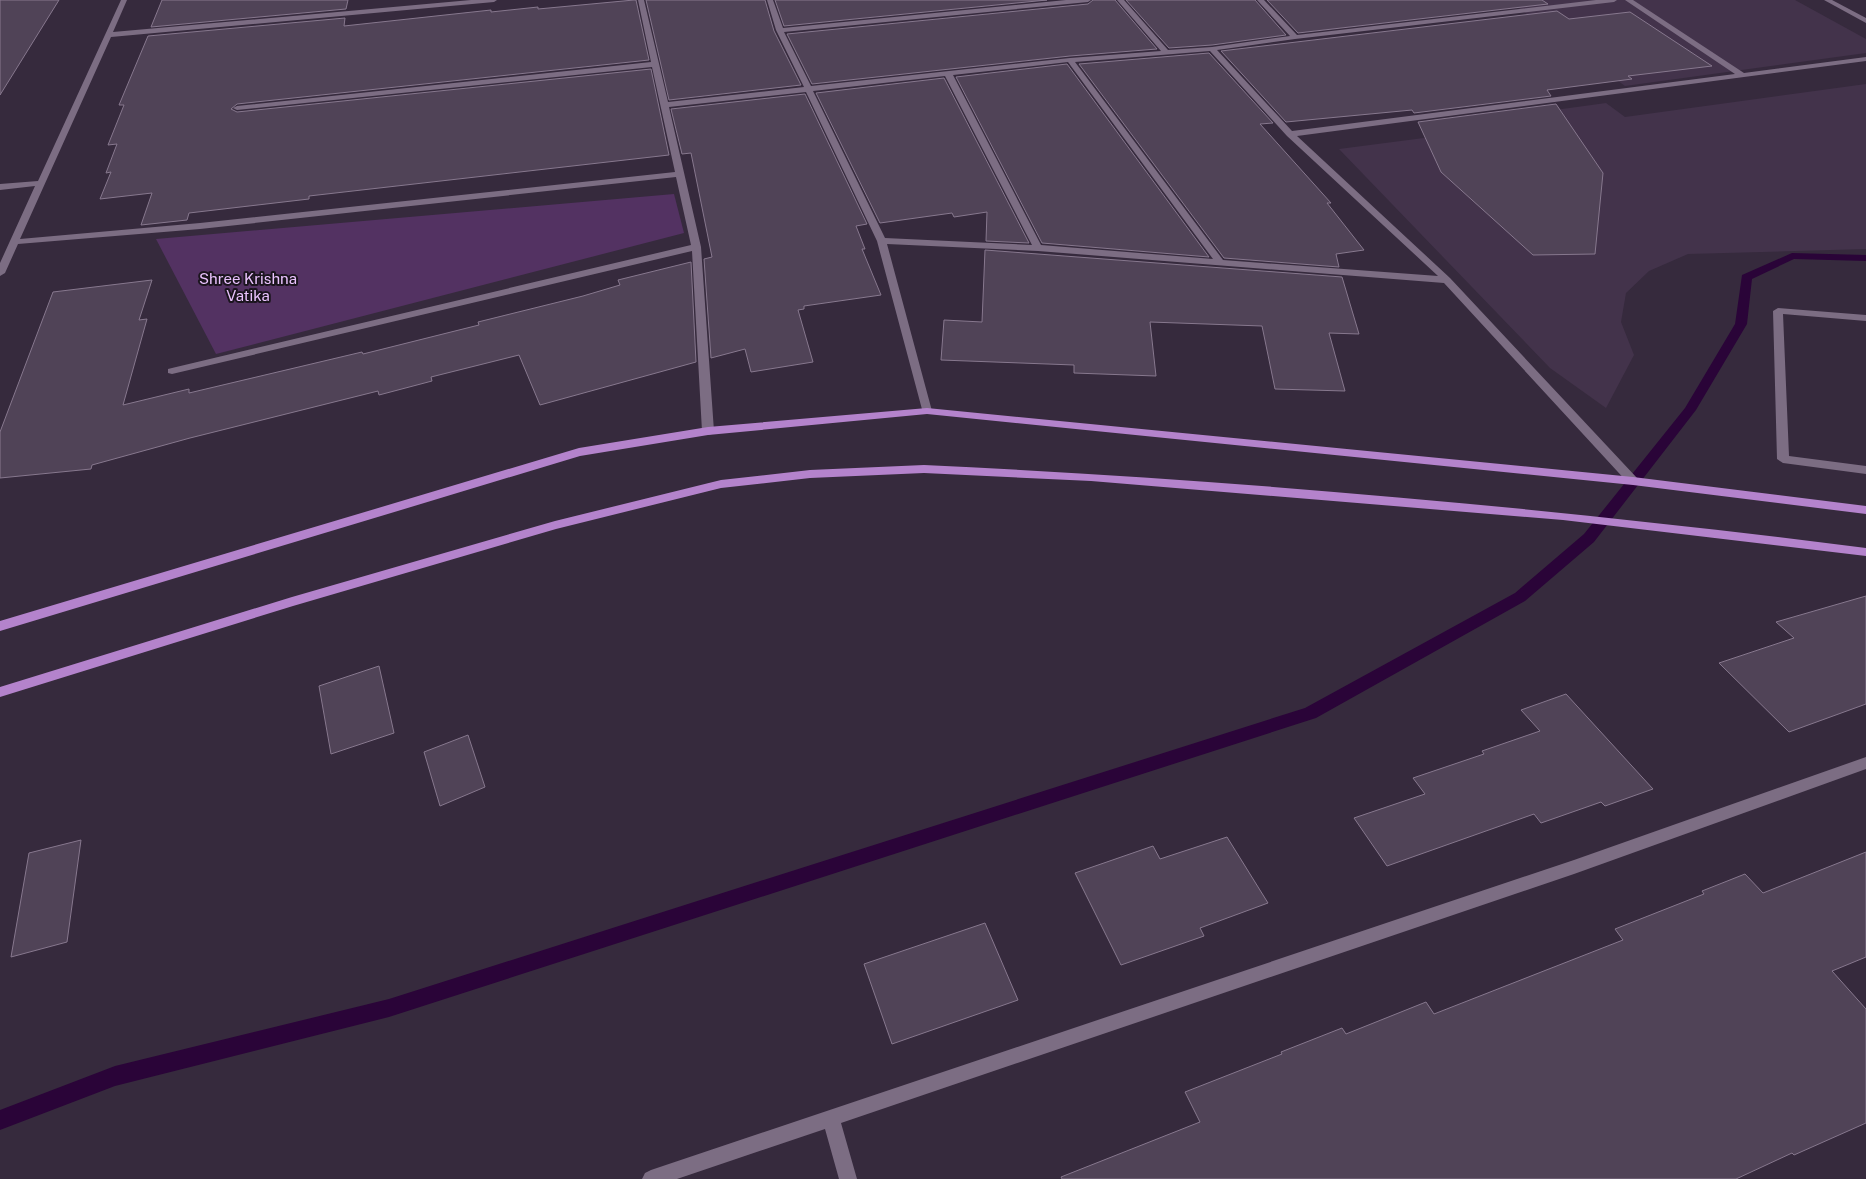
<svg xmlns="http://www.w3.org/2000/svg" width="1866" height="1179" viewBox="0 0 1866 1179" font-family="'Public Sans',sans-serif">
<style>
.built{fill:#43334b}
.green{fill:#533262}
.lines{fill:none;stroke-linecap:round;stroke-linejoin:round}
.stream{fill:#2a0438;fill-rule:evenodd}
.building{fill:#504357;stroke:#87788e}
.minor{fill:#7c6d83;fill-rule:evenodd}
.major{fill:#b483cc;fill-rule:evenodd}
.labels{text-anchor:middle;stroke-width:4;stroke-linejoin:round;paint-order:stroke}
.far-park-label{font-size:15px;fill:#eac3fe;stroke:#1b151e}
</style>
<rect width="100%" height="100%" fill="#362a3d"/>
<!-- built -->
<g class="built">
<polygon points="1508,0 1795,0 1866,39 1866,53 1625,86"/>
<polygon points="1866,84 1866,249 1688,254 1649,271 1626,293 1621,322 1634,355 1606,408 1550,368 1339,149 1539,123 1533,113 1606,103 1625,117"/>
</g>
<!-- green -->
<polygon class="green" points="674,194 684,233 216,354 156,239"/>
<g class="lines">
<!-- stream -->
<polygon class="stream" points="1792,253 1866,255 1866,261 1794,259 1752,279 1747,324 1696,410 1594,542 1525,601 1316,718 389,1017 115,1086 0,1130 0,1110 115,1066 389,999 1305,708 1515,593 1584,534 1685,408 1735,324 1742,275"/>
</g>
<!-- building -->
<g class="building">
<polygon points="0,0 59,0 0,95"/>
<polygon points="162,0 348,0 346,9 151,27"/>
<polygon points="634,0 636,0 649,60 237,104 231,109 237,112 651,69 669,155 309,196 309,199 189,213 187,220 141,225 152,193 100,199 111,172 106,173 117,144 108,145 124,105 119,105 148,36 345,18 344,26 491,10 491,12 538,7 538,9"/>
<polygon points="646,0 765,0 774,31 801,85 669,100"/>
<polygon points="775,0 1047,0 784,26"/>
<polygon points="1093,0 1115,0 1157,49 1070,56 812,84 787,34 1088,4"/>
<polygon points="1126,0 1255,0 1286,35 1212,45 1169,48"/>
<polygon points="1267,0 1542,0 1548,4 1298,33"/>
<polygon points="1557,11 1569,19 1630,12 1712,66 1628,76 1632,79 1547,90 1551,96 1414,113 1412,110 1286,122 1221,51"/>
<polygon points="1209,53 1273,123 1260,124 1331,203 1327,203 1364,250 1336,254 1339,267 1224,258 1079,64"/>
<polygon points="1067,64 1209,257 1042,243 956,77"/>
<polygon points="944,78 1029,243 986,241 987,212 954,217 952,213 880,223 816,93"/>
<polygon points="805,94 867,224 856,226 865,249 862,249 881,295 804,306 804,309 798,310 813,362 751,372 745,349 711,358 704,259 712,257 691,153 682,154 671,109"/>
<polygon points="1556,104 1603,173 1595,254 1533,255 1441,172 1418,122"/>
<polygon points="985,250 1342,277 1359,334 1329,333 1345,391 1275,389 1262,326 1150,322 1156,376 1074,373 1074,365 941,360 944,320 982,322"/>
<polygon points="691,262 696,362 540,405 519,355 431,377 432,381 379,395 378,391 190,438 92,465 91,469 0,478 0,432 53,292 152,280 139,320 147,319 123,405 189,389 189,393 362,352 363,354 479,325 478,322 583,296 620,285 618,280"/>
<polygon points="1866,596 1866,704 1789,732 1719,663 1794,638 1776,622"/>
<polygon points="379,666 394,733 331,754 319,686"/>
<polygon points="1566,694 1653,789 1605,806 1601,802 1541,823 1534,814 1387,866 1354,818 1425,794 1413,778 1484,754 1482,751 1540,731 1521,710"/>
<polygon points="468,735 485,787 440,806 424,752"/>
<polygon points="1227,837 1268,903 1200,928 1204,936 1121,965 1075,873 1153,846 1160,859"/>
<polygon points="81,840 67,942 11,957 29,853"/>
<polygon points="1866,852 1866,957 1832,971 1866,1009 1866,1123 1794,1155 1792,1153 1736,1179 1062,1179 1061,1177 1200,1122 1185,1092 1282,1054 1281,1052 1342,1028 1346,1034 1426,1002 1434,1014 1623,940 1615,929 1704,894 1702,891 1745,874 1763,893"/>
<polygon points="985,923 1018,1000 892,1044 864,964"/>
</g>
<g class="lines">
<!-- minor -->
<g class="minor">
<path d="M121,0h6l-14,32 358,-32h26l-3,2 -383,35 -91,202 180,-16 475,-51 -23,-105 -415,43 -4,-2 4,-2 414,-44 -13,-62h6l24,102 136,-15 -28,-57 -9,-30h6l10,28 283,-28h25l-3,2 -304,30 27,54 259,-28 91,-7 -44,-51h7l44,50 44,-3 78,-11 -33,-36h7l33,35 299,-35h21l-3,2 -319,37 -78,11 75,81 443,-57 -110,-74h8l111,73 122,-16v4l-569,75 153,142 187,200 2,3 -2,3h-8l-185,-201 -406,-32 -151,-7 45,167 -1,2h-8l-46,-172 -71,-149 -137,15 32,140 13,184 -2,3 -4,1 -6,-4 -10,-180 -520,123 -4,-1v-4l4,-1 519,-123 -15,-68 -476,52 -182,15 -13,29 -5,3v-13l35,-77 -35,4v-6l38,-3zM1210,51l77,85 151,140 -215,-16 -148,-198zM1068,62l145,197 -172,-14 -88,-170zM945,76l87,169 -147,-7 -72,-147z"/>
<polygon points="1824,0 1832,0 1866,18 1866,23"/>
<polygon points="1778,308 1866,315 1866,321 1783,314 1789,456 1866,466 1866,474 1783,463 1777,459 1773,311"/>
<polygon points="1866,757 1866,769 1574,874 841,1123 857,1179 839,1179 825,1129 677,1179 642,1179 645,1173 651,1170 1574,860"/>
</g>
<!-- major -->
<g class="major">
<polygon points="927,408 1633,477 1866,506 1866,514 1633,485 927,414 708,435 580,456 0,631 0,621 579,448 708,427"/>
<path d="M924,465c315,15 629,43 942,83v8l-303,-36 -472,-39 -167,-8 -114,5 -89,10 -165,41 -263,77 -293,91v-10l292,-90 263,-76 166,-41 89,-10z"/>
</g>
</g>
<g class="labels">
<!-- far-park labels -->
<g class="far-park-label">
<text x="248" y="284">Shree Krishna<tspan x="248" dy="17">Vatika</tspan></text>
</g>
</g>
</svg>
